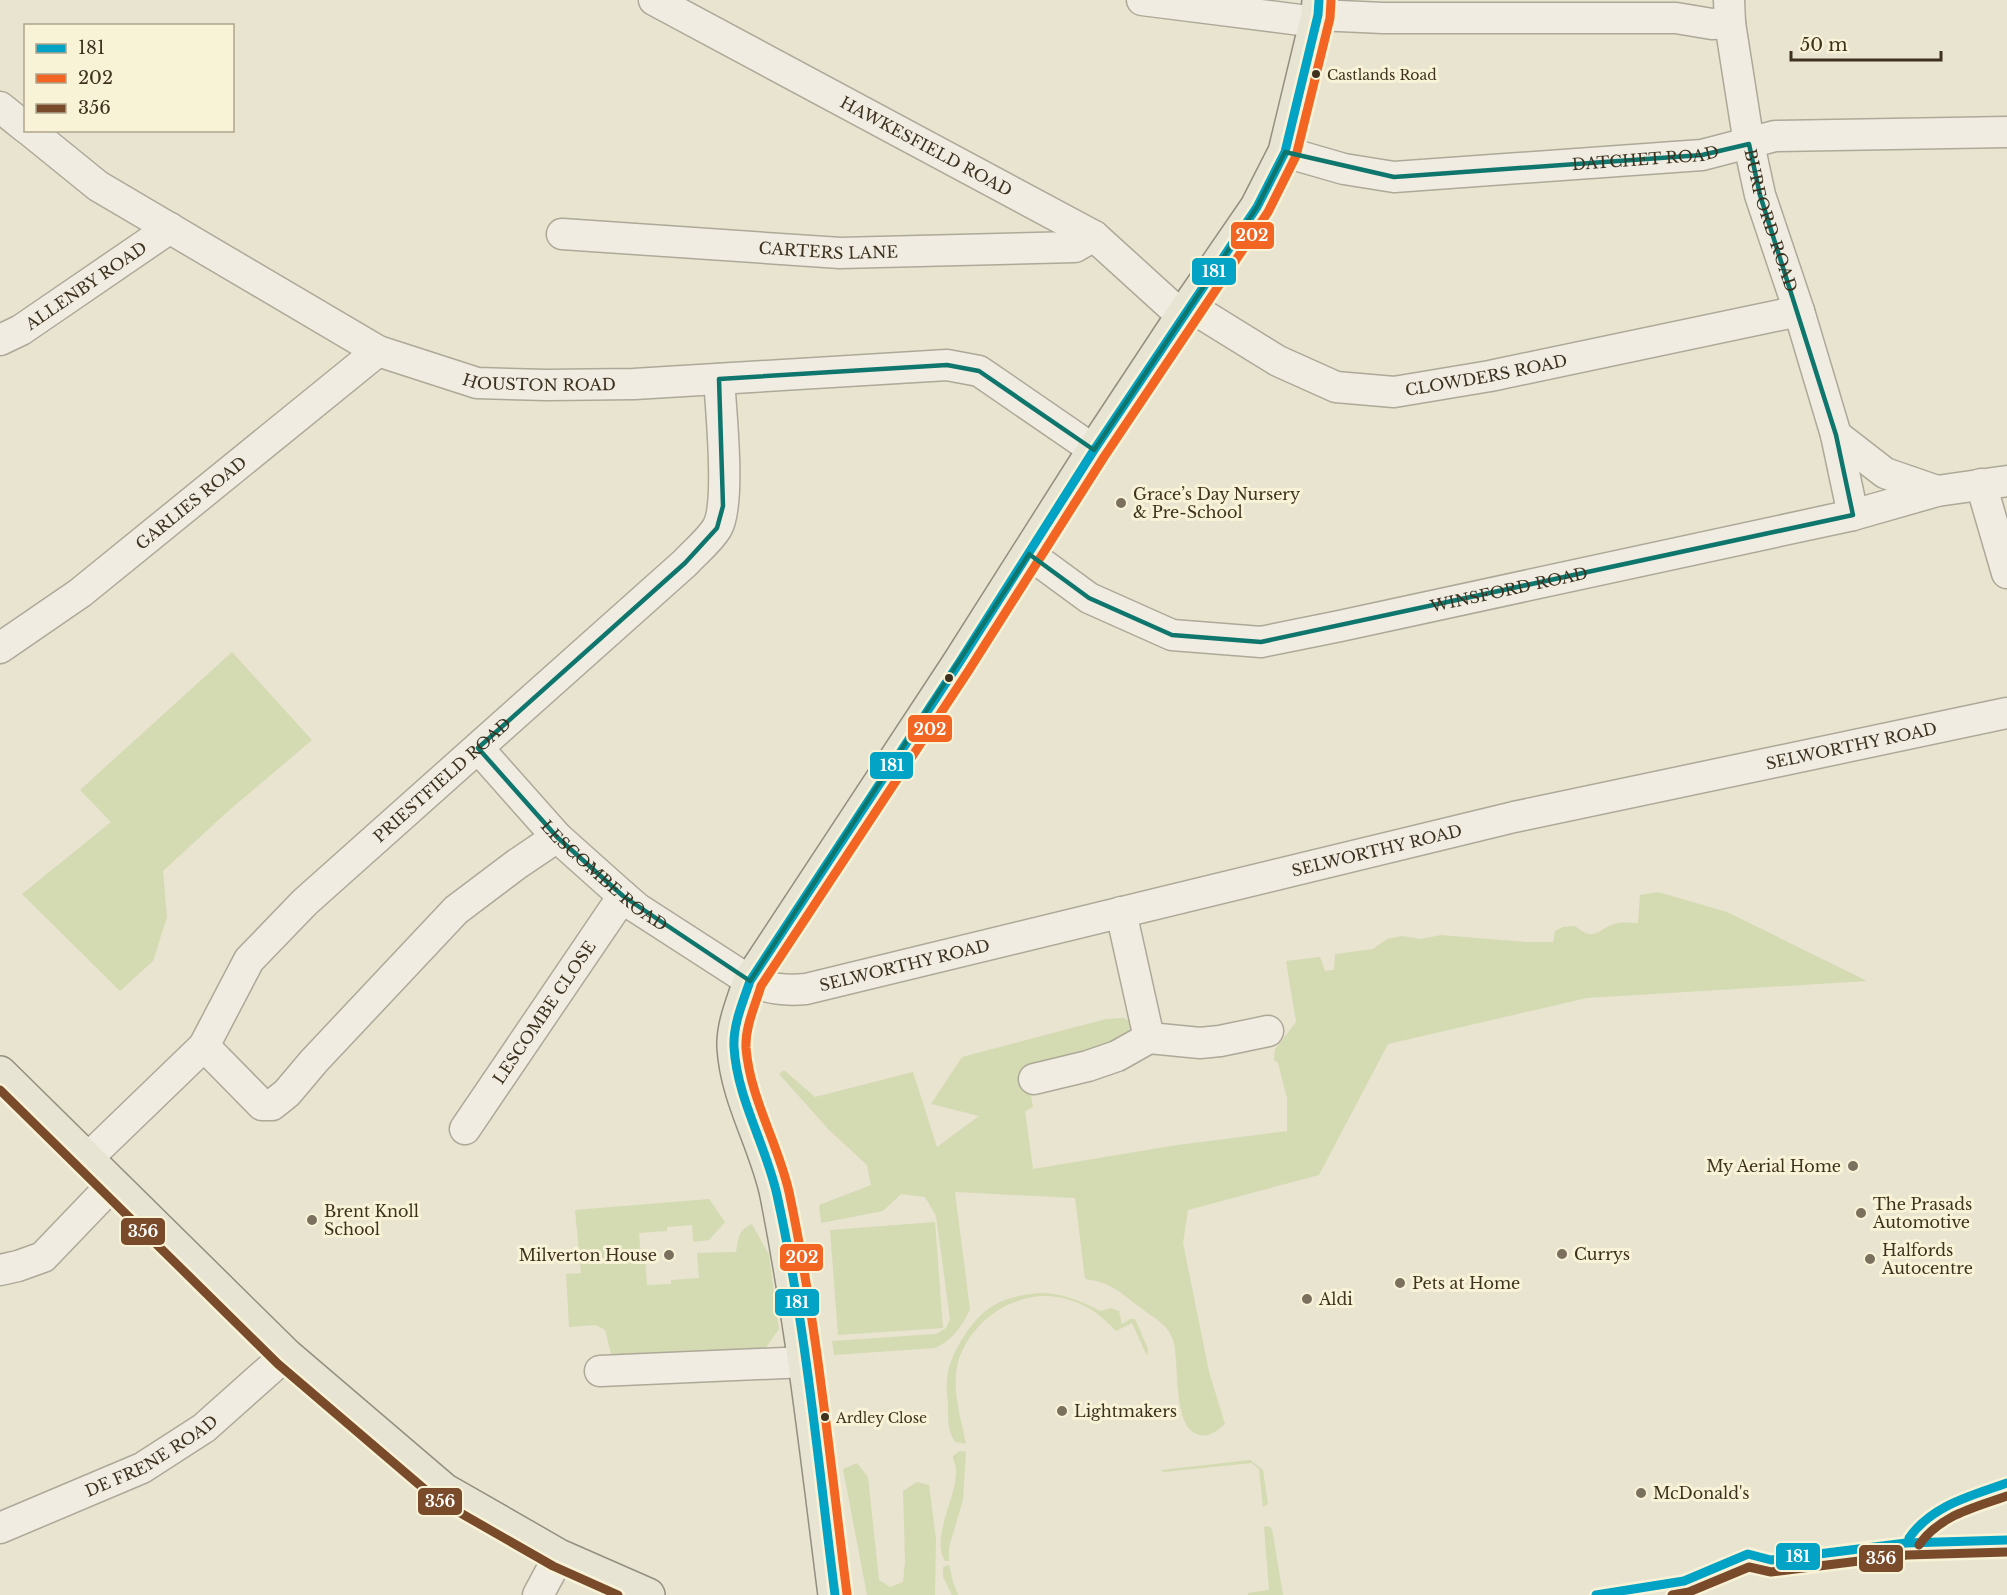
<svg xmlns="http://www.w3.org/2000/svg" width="2007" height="1595" viewBox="0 0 2007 1595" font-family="'Libre Baskerville',serif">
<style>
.green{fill:#d4dab2}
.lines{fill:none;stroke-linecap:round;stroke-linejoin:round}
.minor-casing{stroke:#aea898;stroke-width:33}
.major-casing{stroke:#938e7f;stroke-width:36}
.minor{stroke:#f0ece2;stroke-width:30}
.major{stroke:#e7e4d3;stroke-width:33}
.bus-1-casing{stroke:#f8f2d7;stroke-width:14}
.bus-2-casing{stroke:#f8f2d7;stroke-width:14}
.bus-3-casing{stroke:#f8f2d7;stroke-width:14}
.bus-1{stroke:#03a3c5;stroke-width:9}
.bus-2{stroke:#f26522;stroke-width:9}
.bus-3{stroke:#7a4b2a;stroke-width:9}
.marked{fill:none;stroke:#0f766e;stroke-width:4.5;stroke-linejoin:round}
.bus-dot{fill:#3e321f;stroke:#f8f2d7;stroke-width:2}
.poi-dot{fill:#7a705d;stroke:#f8f2d7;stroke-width:2}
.labels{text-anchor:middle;stroke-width:6;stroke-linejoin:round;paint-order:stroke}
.bus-label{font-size:14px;fill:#3e321f;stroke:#f8f2d7;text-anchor:start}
.street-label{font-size:16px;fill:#3e321f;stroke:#f8f2d7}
.poi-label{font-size:16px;fill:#3e321f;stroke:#f8f2d7;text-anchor:start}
.line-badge{stroke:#f8f2d7;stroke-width:2}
.badge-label{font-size:16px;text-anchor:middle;font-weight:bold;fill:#fff}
</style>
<rect width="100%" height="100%" fill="#e8e4d0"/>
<!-- green -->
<g class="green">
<polygon points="232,652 312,740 226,813 163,871 167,917 153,961 120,991 22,894 111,822 80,790"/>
<path d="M1658,892l69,20 140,69 -280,17 -199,46 -69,131 -131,35 -5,33 26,129 16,52c-8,7 -18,15 -28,10 -25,-9 -17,-72 -24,-94 -6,-17 -20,-22 -32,-32 -22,-16 -28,-25 -56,-29l-10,-81 -120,-6 15,118c-10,18 -16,29 -35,38l-101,7 -2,-14 104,-7 10,-6 4,-9 -14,-103 -11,-19 -24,-3 -18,17 -62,12 -2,-18 52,-20 -4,-20 -38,-35 -50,-56 5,-4 31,27 98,-25 24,75 42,-31 -48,-12 31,-47 144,-38 18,-1 6,3 2,5 -6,8 -12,8 -87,30 6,35 -8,4 8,58 144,-24 110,-14v-33l-9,-35 -4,-3 1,-11 21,-27 -10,-61 34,-4 5,14 9,-1 1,-16 38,-5 14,-10 15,-3 19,3 20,-4 85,7h27l2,-11 8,-4 12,-1c22,19 25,-1 44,-3 6,-1 13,0 19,0l2,-28z"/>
<path d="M709,1199l16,23 -16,18 -16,2 -1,-17 -25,2v4l-28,2 2,25h4l2,27 24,-1v-4l28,-2 -2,-25 39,-1c3,-14 2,-22 16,-28l17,31 10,74 -17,24 -147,8 -4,-7 -6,-24 -9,-5 -27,2 -3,-53 15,-1 -6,-63z"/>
<polygon points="935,1222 943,1328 838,1335 830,1230"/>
<path d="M1039,1293c23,0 40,7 61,18l11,-3 8,3 3,13 8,-5h5l13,30 -1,7 -15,-33 -16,8c-14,-15 -29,-27 -50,-32 -45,-13 -95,19 -108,63 -7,26 3,56 8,82l-11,-2c-8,-12 -7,-25 -7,-39 -1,-8 -2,-16 -1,-23 1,-14 7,-28 14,-39 21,-34 38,-44 78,-48z"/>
<path d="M960,1451l6,1 -3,48 -14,47v14h-4c-15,-24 13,-65 11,-92 0,-5 -3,-8 -3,-13z"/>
<polygon points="1250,1460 1263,1470 1268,1504 1263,1507 1259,1469 1252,1463 1163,1472 1161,1470"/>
<polygon points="857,1463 868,1477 879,1580 890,1587 903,1582 905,1561 903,1491 917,1482 929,1485 936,1539 935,1595 867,1595 843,1469"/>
<polygon points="1268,1526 1272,1529 1283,1595 1248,1595 1248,1593 1269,1590 1264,1527"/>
<polygon points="949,1565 953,1582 958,1595 952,1595 943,1577 943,1567"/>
</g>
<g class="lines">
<defs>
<g id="minor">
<path id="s1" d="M654,0l440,236 88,80"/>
<polyline points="1142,0 1316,22"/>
<path id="s2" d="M1729,0l1,23 19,121 11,51 39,116 37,124 17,80"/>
<polyline points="1318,15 1383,18 1676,18 1712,24 1730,23"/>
<polyline points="0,107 26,128"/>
<path id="s3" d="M29,130l69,56 280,165 99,32 70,2 87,-1 313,-19 32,6 115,79"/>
<path id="s4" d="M1285,152l59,17 50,8 308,-22 73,-19 232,-4"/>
<path id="s5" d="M562,234l278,19 235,-6 19,-11"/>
<path id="s6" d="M1189,306l89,55 58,26 58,5 96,-16 309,-65"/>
<path id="s7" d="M0,340l21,-10 149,-102"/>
<polyline points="1836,435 1885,473 1937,491"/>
<polyline points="1981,484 2007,573"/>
<path id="s8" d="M1029,554l60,44 83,37 89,7 79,-16 513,-111 84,-24 70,-10"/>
<path id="s9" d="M0,648l80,-55 298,-242"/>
<path id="s10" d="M478,748l79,89 66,59 14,12 113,73c20,8 35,10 56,8l708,-172 493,-104"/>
<polyline points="1121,912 1149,1038"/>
<polyline points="204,1046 262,1105 272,1105 287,1093 314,1061 456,910 517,864 557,837"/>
<polyline points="1034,1079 1088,1066 1117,1056 1149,1038 1200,1043 1220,1041 1268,1031"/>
<path id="s11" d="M465,1129l158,-233"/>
<path id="s12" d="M87,1159l117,-113 45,-86 56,-58 380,-339c10,-11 24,-22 32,-35 14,-24 4,-117 2,-149"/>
<polyline points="0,1270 18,1266 43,1257 113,1184"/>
<polyline points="600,1371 806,1362"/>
<path id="s13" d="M0,1528l142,-60 62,-40 82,-73"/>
<polyline points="538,1595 559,1556"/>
</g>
<g id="major">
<polyline points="0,1073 286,1355 444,1490 559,1556 648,1595"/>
<path d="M835,1595c-17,-134 -32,-268 -58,-400 -10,-50 -40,-96 -43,-148 -1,-22 10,-46 16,-66l209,-318 135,-213 95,-144 68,-99 28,-55 33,-137 1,-15"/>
</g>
</defs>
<!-- minor casing -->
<use href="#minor" class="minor-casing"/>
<!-- major casing -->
<use href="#major" class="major-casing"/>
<!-- minor -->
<use href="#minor" class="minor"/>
<!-- major -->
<use href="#major" class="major"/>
<defs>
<g id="bus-1">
<path d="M1909,1538c23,-33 62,-42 98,-55"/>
<path d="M835,1595c-17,-133 -29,-269 -58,-400 -11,-50 -40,-96 -43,-148 -1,-23 9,-45 16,-66l209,-318 135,-213 163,-243 28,-55 33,-137 1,-15"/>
<polyline points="1596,1595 1684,1581 1748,1554 1771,1560 1906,1543 2007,1540"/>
</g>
<path id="bus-2" d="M847,1594c-17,-133 -30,-271 -58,-402 -11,-49 -39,-94 -43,-144 -1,-21 9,-42 15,-62l208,-316 135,-213 164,-245 28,-56 34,-138 1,-17"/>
<g id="bus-3">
<polyline points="0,1090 278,1364 436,1499 553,1566 618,1595"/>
<path d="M1919,1545c21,-30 55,-37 88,-49"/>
<polyline points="1672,1595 1689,1592 1749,1567 1771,1572 1907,1555 2007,1552"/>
</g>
</defs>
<!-- bus-1 casing -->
<use href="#bus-1" class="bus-1-casing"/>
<!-- bus-2 casing -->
<use href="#bus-2" class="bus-2-casing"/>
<!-- bus-3 casing -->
<use href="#bus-3" class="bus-3-casing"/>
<!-- bus-1 -->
<use href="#bus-1" class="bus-1"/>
<!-- bus-2 -->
<use href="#bus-2" class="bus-2"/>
<!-- bus-3 -->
<use href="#bus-3" class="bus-3"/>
</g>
<!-- marked area -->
<path class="marked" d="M1749,144l11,51 76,240 17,80 -592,127 -89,-7 -83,-37 -60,-44 -279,427 -127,-85 -66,-59 -79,-89 207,-185 32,-35 6,-22 -4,-127 228,-14 32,6 115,79 163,-243 28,-55 109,25 308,-22z"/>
<!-- markers -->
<g class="bus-dot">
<circle cx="1316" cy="74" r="5"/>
<circle cx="949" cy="678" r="5"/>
<circle cx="825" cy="1417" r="5"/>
</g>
<g class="poi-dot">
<circle cx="1121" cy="503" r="6"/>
<circle cx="1853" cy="1166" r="6"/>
<circle cx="1861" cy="1213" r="6"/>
<circle cx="312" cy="1220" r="6"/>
<circle cx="1562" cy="1254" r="6"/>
<circle cx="669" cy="1255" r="6"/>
<circle cx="1870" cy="1259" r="6"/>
<circle cx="1400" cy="1283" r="6"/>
<circle cx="1307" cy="1299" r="6"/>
<circle cx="1062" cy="1411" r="6"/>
<circle cx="1641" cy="1493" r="6"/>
</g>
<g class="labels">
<!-- bus labels -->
<g class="bus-label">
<text x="1327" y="80">Castlands Road</text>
<text x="836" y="1423">Ardley Close</text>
</g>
<!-- street labels -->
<g class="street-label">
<text dy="6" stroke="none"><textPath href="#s1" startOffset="309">HAWKESFIELD ROAD</textPath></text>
<text dy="6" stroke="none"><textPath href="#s4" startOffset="364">DATCHET ROAD</textPath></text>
<text dy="6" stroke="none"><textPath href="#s2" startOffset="225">BURFORD ROAD</textPath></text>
<text dy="6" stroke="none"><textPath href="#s5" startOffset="267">CARTERS LANE</textPath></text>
<text dy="6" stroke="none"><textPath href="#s7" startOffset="102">ALLENBY ROAD</textPath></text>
<text dy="6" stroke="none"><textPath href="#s6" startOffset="320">CLOWDERS ROAD</textPath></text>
<text dy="6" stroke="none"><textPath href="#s3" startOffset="580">HOUSTON ROAD</textPath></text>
<text dy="6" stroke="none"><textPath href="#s9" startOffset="240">GARLIES ROAD</textPath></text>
<text dy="6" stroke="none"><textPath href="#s8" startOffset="508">WINSFORD ROAD</textPath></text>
<text dy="6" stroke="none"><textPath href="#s10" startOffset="1491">SELWORTHY ROAD</textPath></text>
<text dy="6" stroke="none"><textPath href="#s12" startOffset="524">PRIESTFIELD ROAD</textPath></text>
<text dy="6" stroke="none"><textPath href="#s10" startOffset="1005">SELWORTHY ROAD</textPath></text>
<text dy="6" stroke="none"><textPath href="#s10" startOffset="180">LESCOMBE ROAD</textPath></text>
<text dy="6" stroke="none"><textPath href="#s10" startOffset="519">SELWORTHY ROAD</textPath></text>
<text dy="6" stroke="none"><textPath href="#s11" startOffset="141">LESCOMBE CLOSE</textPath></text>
<text dy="6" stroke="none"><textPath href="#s13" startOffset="168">DE FRENE ROAD</textPath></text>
</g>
<!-- poi labels -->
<g class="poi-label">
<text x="1133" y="500">Grace’s Day Nursery<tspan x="1133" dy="18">&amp; Pre-School</tspan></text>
<text x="1841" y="1172" text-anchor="end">My Aerial Home</text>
<text x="1873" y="1210">The Prasads<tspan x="1873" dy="18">Automotive</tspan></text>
<text x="324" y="1217">Brent Knoll<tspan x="324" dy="18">School</tspan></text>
<text x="1882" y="1256">Halfords<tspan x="1882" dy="18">Autocentre</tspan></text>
<text x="1574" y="1260">Currys</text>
<text x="657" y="1261" text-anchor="end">Milverton House</text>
<text x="1412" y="1289">Pets at Home</text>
<text x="1319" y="1305">Aldi</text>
<text x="1074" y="1417">Lightmakers</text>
<text x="1653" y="1499">McDonald's</text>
</g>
</g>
<g class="line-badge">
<rect x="1230" y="221" width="45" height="29" rx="6" fill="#f26522"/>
<rect x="1191" y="257" width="46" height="29" rx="6" fill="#03a3c5"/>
<rect x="907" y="714" width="46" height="29" rx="6" fill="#f26522"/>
<rect x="869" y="751" width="45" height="29" rx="6" fill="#03a3c5"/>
<rect x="120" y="1217" width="46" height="29" rx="6" fill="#7a4b2a"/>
<rect x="779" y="1243" width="45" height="29" rx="6" fill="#f26522"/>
<rect x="774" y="1288" width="46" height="29" rx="6" fill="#03a3c5"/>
<rect x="417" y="1487" width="46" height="29" rx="6" fill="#7a4b2a"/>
<rect x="1775" y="1542" width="46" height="29" rx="6" fill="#03a3c5"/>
<rect x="1858" y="1544" width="46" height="29" rx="6" fill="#7a4b2a"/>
</g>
<g class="badge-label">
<text x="1252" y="241">202</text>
<text x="1214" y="277">181</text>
<text x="930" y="735">202</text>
<text x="892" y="771">181</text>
<text x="143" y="1237">356</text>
<text x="802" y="1263">202</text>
<text x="797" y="1308">181</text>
<text x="440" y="1507">356</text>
<text x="1798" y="1562">181</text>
<text x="1881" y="1564">356</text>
</g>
<!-- legend -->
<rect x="24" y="24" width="210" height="108" fill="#f8f2d7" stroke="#aea58d" stroke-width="1.5"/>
<rect x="36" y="44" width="30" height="9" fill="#03a3c5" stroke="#aea58d" stroke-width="1.5"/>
<text x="78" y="54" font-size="18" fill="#3e321f">181</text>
<rect x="36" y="74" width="30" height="9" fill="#f26522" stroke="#aea58d" stroke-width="1.5"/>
<text x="78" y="84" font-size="18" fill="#3e321f">202</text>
<rect x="36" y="104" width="30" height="9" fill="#7a4b2a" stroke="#aea58d" stroke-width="1.5"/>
<text x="78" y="114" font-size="18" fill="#3e321f">356</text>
<!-- scale -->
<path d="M1791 51v9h150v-9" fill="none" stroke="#3e321f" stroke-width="3"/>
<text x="1800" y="51" font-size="18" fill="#3e321f" stroke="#f8f2d7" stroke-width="4.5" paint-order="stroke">50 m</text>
</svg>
